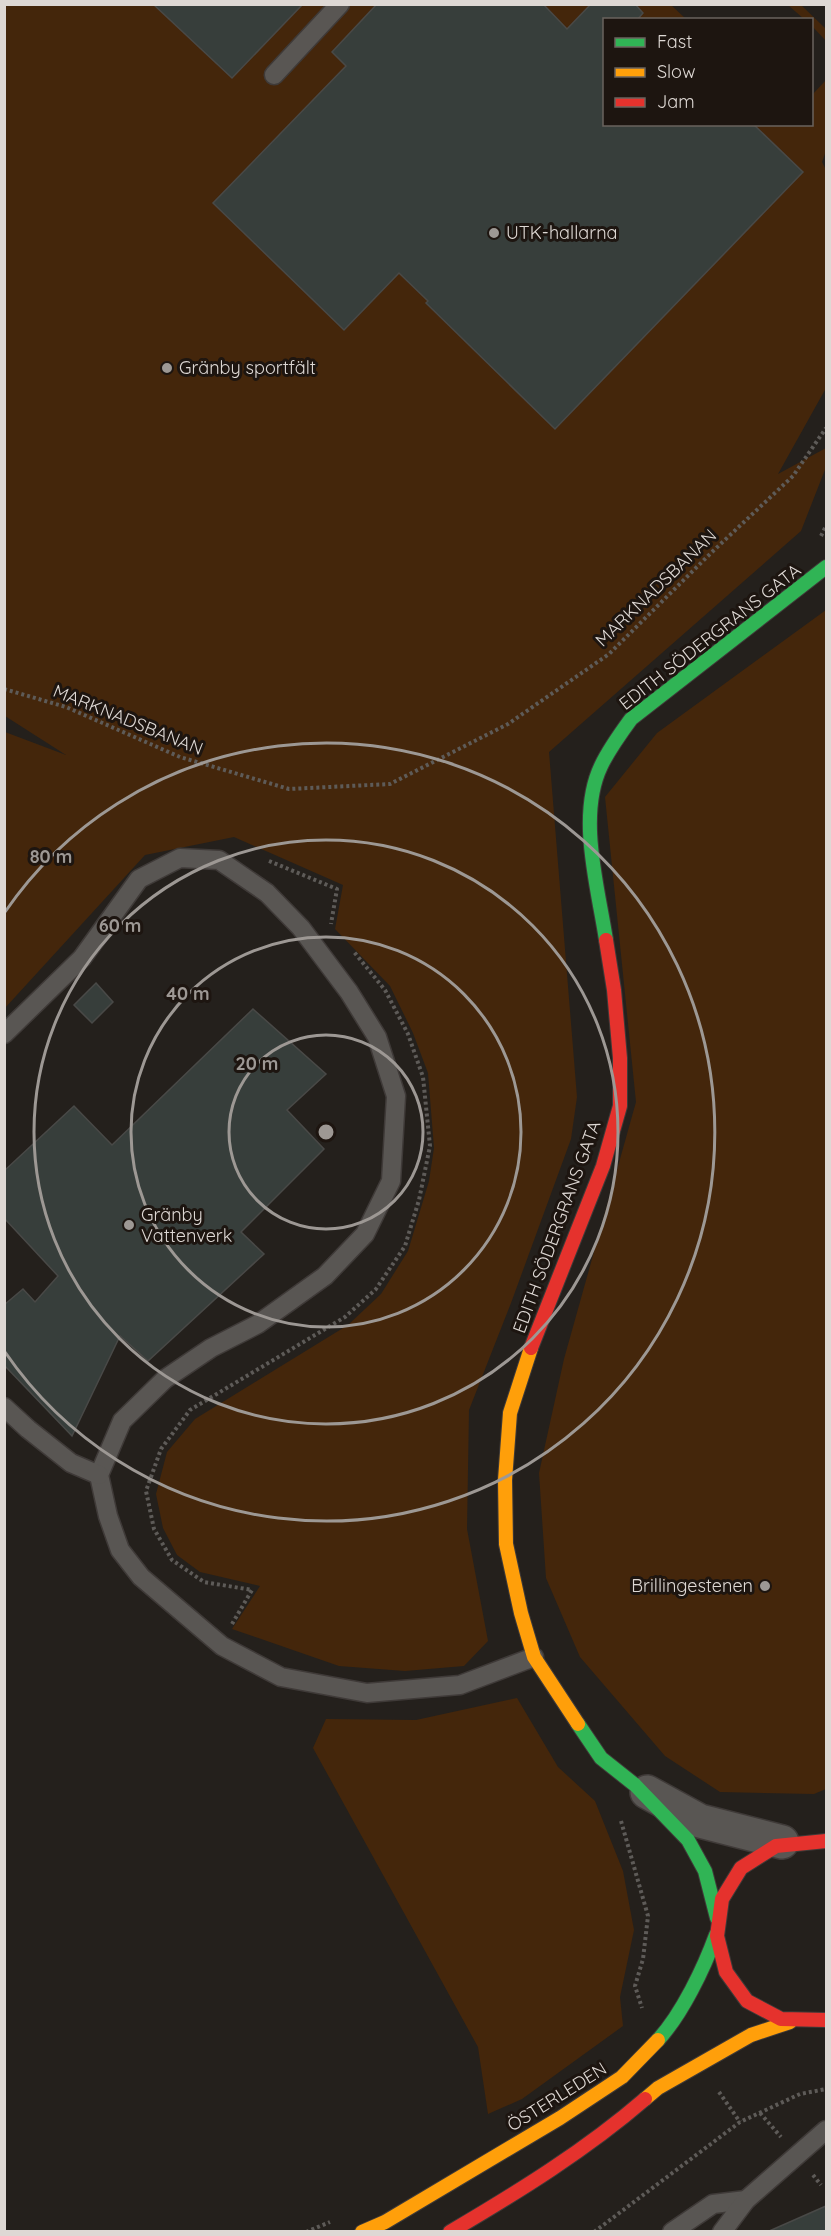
<svg xmlns="http://www.w3.org/2000/svg" width="831" height="2236" viewBox="0 0 831 2236" font-family="Quicksand,sans-serif">
<style>
.green{fill:#44260b}
.building{fill:#373e3b;stroke:#494947;stroke-width:1.5}
.lines{fill:none;stroke-linecap:round;stroke-linejoin:round}
.lane-casing{stroke:#3f3a38;stroke-width:21}
.street-casing{stroke:#3f3a38;stroke-width:36}
.fast-casing{stroke:#3f3a38;stroke-width:16}
.slow-casing{stroke:#3f3a38;stroke-width:16}
.jam-casing{stroke:#3f3a38;stroke-width:16}
.path{stroke:#5e5b58;stroke-width:4;stroke-dasharray:3 3;stroke-linecap:butt}
.lane{stroke:#595653;stroke-width:18}
.street{stroke:#595653;stroke-width:33}
.fast{stroke:#30b455;stroke-width:14}
.slow{stroke:#ff9f0a;stroke-width:14}
.jam{stroke:#e5322d;stroke-width:14}
.ring{fill:none;stroke:#9d9894;stroke-width:3}
.poi-dot{fill:#9d9894;stroke:#1d1510;stroke-width:2}
.labels{text-anchor:middle;stroke-width:6;stroke-linejoin:round;paint-order:stroke}
.poi-label{font-size:18px;fill:#ded8d4;stroke:#1d1510;text-anchor:start}
.street-label{font-size:18px;fill:#ded8d4;stroke:#1d1510}
.centre{fill:#9d9894;stroke:#1d1510;stroke-width:3}
.ring-label{font-size:18px;text-anchor:middle;font-weight:bold;fill:#9d9894;stroke:#1d1510;stroke-width:6;stroke-linejoin:round;paint-order:stroke}
</style>
<rect width="100%" height="100%" fill="#24201c"/>
<!-- green -->
<g class="green">
<polygon points="5,5 671,5 686,19 604,20 604,124 812,124 812,95 826,80 826,151 822,162 826,170 826,388 778,474 826,448 826,467 801,531 549,752 577,1097 571,1139 511,1303 469,1410 467,1529 488,1641 464,1666 405,1671 339,1666 232,1629 260,1586 200,1572 177,1555 163,1528 156,1494 167,1452 195,1419 348,1325 381,1294 408,1251 429,1181 434,1148 428,1073 413,1033 390,986 335,929 343,885 234,837 145,855 5,1008 5,732 66,755 5,716"/>
<polygon points="788,5 801,5 826,29 826,41 812,26 812,20 804,19"/>
<polygon points="826,610 826,1789 814,1794 720,1792 665,1756 580,1657 546,1578 539,1473 564,1359 636,1102 605,797 657,733"/>
<polygon points="517,1698 558,1767 595,1801 623,1871 634,1930 620,1997 623,2026 522,2099 488,2114 478,2047 313,1748 326,1719 416,1720"/>
</g>
<!-- building -->
<g class="building">
<polygon points="153,4 303,4 232,78"/>
<polygon points="377,4 543,4 567,29 591,4 635,4 643,13 637,20 604,20 604,124 753,124 803,172 555,429 426,303 428,301 399,273 344,330 213,203 346,66 332,52"/>
<polygon points="96,983 113,1002 92,1023 74,1005"/>
<polygon points="253,1009 326,1074 287,1110 324,1149 241,1232 264,1254 148,1361 120,1336 72,1436 4,1365 4,1305 23,1289 35,1302 58,1276 4,1218 4,1171 74,1106 112,1145"/>
<polygon points="826,2206 826,2232 767,2232"/>
</g>
<g class="lines">
<defs>
<g id="lane">
<polyline points="274,75 340,4"/>
<polyline points="4,1034 82,958 139,879 180,858 219,860 267,893 301,928 349,992 377,1037 396,1096 391,1181 365,1234 325,1276 258,1324 211,1348 165,1379 122,1421 99,1475 108,1516 120,1550 141,1577 222,1646 281,1677 367,1693 460,1685 534,1657"/>
<polyline points="4,1407 28,1429 71,1463 99,1475"/>
<polyline points="672,2232 713,2204 746,2200"/>
<polyline points="722,2232 746,2200 826,2130"/>
</g>
<polyline id="street" points="647,1792 700,1821 782,1842"/>
<g id="fast">
<path d="M606,940c-8,-53 -29,-124 -5,-174 8,-17 19,-32 30,-47l195,-152"/>
<polyline points="578,1724 601,1758 635,1785 688,1840 705,1871 717,1918"/>
<path d="M658,2040c24,-26 46,-72 58,-105"/>
</g>
<g id="slow">
<polyline points="531,1348 510,1413 505,1480 506,1544 521,1613 534,1657 578,1724"/>
<polyline points="645,2099 658,2088 751,2035 790,2022"/>
<polyline points="362,2232 385,2222 560,2118 622,2077 658,2040"/>
</g>
<g id="jam">
<polyline points="531,1348 603,1166 620,1106 620,1058 614,990 606,940"/>
<polyline points="826,1841 776,1846 741,1868 722,1899 717,1936 726,1972 747,2001 781,2019 826,2020"/>
<path d="M450,2232c68,-40 136,-82 195,-133"/>
</g>
</defs>
<!-- lane casing -->
<use href="#lane" class="lane-casing"/>
<!-- street casing -->
<use href="#street" class="street-casing"/>
<!-- fast casing -->
<use href="#fast" class="fast-casing"/>
<!-- slow casing -->
<use href="#slow" class="slow-casing"/>
<!-- jam casing -->
<use href="#jam" class="jam-casing"/>
<!-- path -->
<g class="path">
<polyline points="821,536 826,526"/>
<polyline points="4,689 66,707 180,757 289,789 390,784 508,724 609,654 712,552 793,476 826,428"/>
<polyline points="269,861 337,889 331,924"/>
<polyline points="232,1624 252,1590 204,1582 172,1560 154,1529 146,1491 161,1449 190,1410 345,1317 376,1289 405,1246 419,1200 430,1146 423,1077 408,1034 385,990 354,952"/>
<polyline points="621,1821 648,1916 643,1959 635,1986 642,2008"/>
<polyline points="719,2092 740,2122"/>
<polyline points="760,2113 781,2137"/>
<polyline points="813,2175 821,2185"/>
<polyline points="306,2232 330,2222"/>
<polyline points="594,2232 740,2122 800,2094 826,2089"/>
</g>
<!-- lane -->
<use href="#lane" class="lane"/>
<!-- street -->
<use href="#street" class="street"/>
<!-- fast -->
<use href="#fast" class="fast"/>
<!-- slow -->
<use href="#slow" class="slow"/>
<!-- jam -->
<use href="#jam" class="jam"/>
</g>
<!-- distance rings -->
<g class="ring">
<circle cx="326" cy="1132" r="97"/>
<circle cx="326" cy="1132" r="195"/>
<circle cx="326" cy="1132" r="292"/>
<path d="M5 912A389 389 0 1 1 5 1352"/>
</g>
<!-- markers -->
<g class="poi-dot">
<circle cx="494" cy="233" r="6"/>
<circle cx="167" cy="368" r="6"/>
<circle cx="129" cy="1225" r="6"/>
<circle cx="765" cy="1586" r="6"/>
</g>
<g class="labels">
<!-- poi labels -->
<g class="poi-label">
<text x="506" y="239">UTK-hallarna</text>
<text x="179" y="374">Gränby sportfält</text>
<text x="141" y="1221">Gränby<tspan x="141" dy="21">Vattenverk</tspan></text>
<text x="753" y="1592" text-anchor="end">Brillingestenen</text>
</g>
<!-- street labels -->
<g class="street-label">
<text transform="translate(656 588) rotate(-44)" y="6">MARKNADSBANAN</text>
<text transform="translate(710 637) rotate(-38)" y="6">EDITH SÖDERGRANS GATA</text>
<text transform="translate(128 720) rotate(22)" y="6">MARKNADSBANAN</text>
<text transform="translate(557 1227) rotate(-70)" y="6">EDITH SÖDERGRANS GATA</text>
<text transform="translate(557 2097) rotate(-32)" y="6">ÖSTERLEDEN</text>
</g>
</g>
<circle cx="326" cy="1132" r="9" class="centre"/>
<g class="ring-label">
<text x="51" y="863">80 m</text>
<text x="120" y="932">60 m</text>
<text x="188" y="1000">40 m</text>
<text x="257" y="1070">20 m</text>
</g>
<!-- border -->
<rect width="831" height="2236" fill="none" stroke="#ded8d4" stroke-width="12"/>
<!-- legend -->
<rect x="603" y="18" width="210" height="108" fill="#1d1510" stroke="#6a635e" stroke-width="1.5"/>
<rect x="615" y="38" width="30" height="9" fill="#30b455" stroke="#6a635e" stroke-width="1.5"/>
<text x="657" y="48" font-size="18" fill="#ded8d4">Fast</text>
<rect x="615" y="68" width="30" height="9" fill="#ff9f0a" stroke="#6a635e" stroke-width="1.5"/>
<text x="657" y="78" font-size="18" fill="#ded8d4">Slow</text>
<rect x="615" y="98" width="30" height="9" fill="#e5322d" stroke="#6a635e" stroke-width="1.5"/>
<text x="657" y="108" font-size="18" fill="#ded8d4">Jam</text>
</svg>
